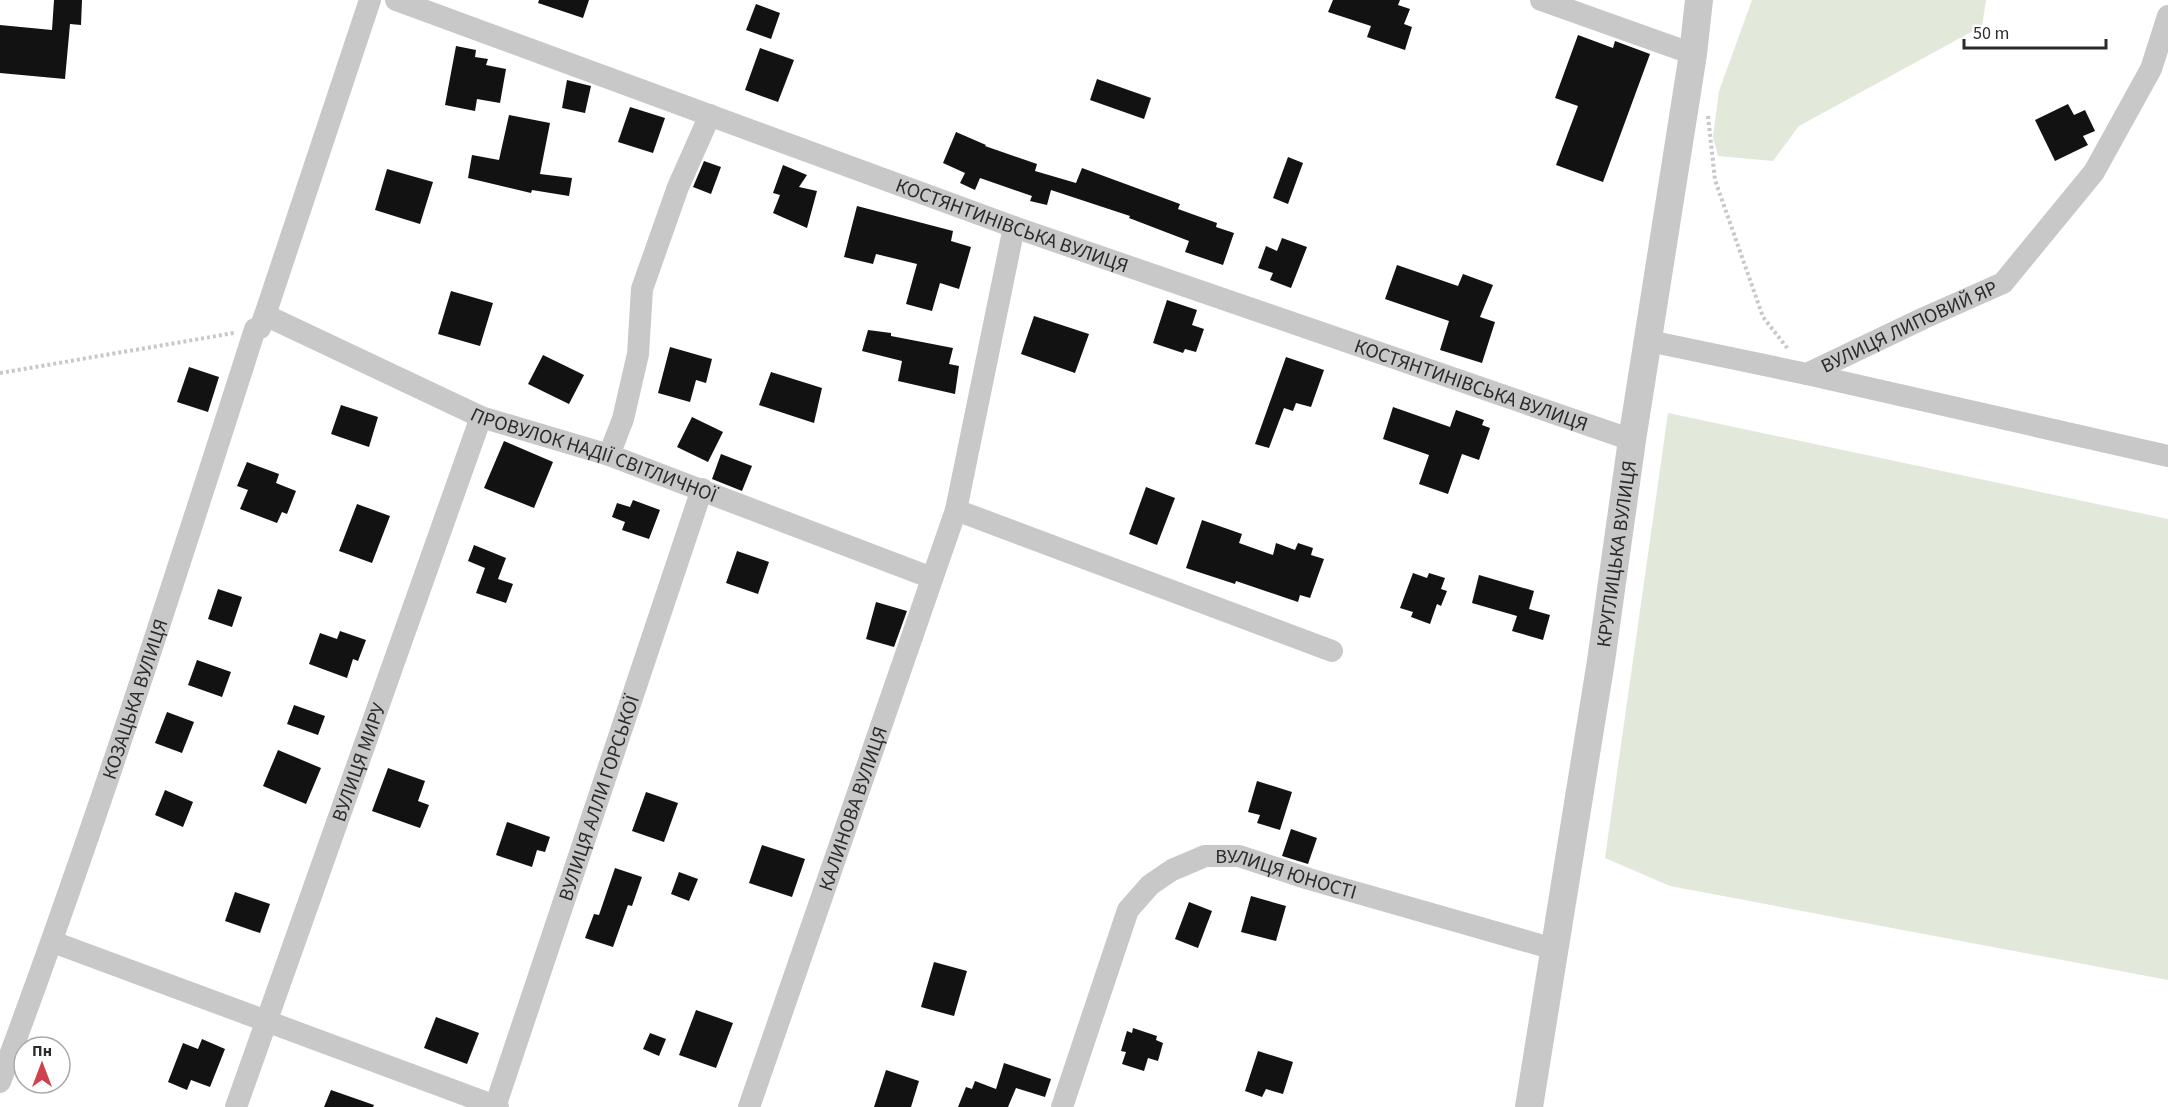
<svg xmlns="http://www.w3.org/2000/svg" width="2168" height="1107" viewBox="0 0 2168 1107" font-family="'Source Sans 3',sans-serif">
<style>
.green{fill:#e2e8da}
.building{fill:#121212}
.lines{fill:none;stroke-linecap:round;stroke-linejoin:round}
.path{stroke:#c8c8c8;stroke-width:4;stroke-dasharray:3 3;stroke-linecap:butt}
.minor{stroke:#c8c8c8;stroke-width:22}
.tertiary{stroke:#c8c8c8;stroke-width:28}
.labels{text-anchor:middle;stroke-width:6;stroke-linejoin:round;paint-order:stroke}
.street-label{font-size:20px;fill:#2b2b2b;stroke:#fff}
</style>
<rect width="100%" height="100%" fill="#fff"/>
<!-- green -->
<g class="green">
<polygon points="1752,0 1986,0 1982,26 1799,126 1773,161 1718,156 1713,137 1719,91"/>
<polygon points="1668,413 2168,519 2168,980 1670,886 1605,858"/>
</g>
<!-- building -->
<g class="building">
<polygon points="54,0 82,0 81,25 70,24 65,79 0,73 0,25 52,30"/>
<polygon points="539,0 589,0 583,18 538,3"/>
<polygon points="1333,0 1400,0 1398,5 1410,9 1404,24 1412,27 1405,50 1367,37 1371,26 1328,12"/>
<polygon points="756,4 780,13 771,39 746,30"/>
<polygon points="1578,35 1613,48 1615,41 1650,54 1603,182 1556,165 1578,106 1555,98"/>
<polygon points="456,46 476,50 475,57 488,59 486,65 506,69 500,103 477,99 475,111 445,105"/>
<polygon points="760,48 794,60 778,102 745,90"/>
<polygon points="1097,79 1151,98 1144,119 1090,100"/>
<polygon points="567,80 591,86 585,113 562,108"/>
<polygon points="2068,104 2074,115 2085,110 2095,131 2083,136 2088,145 2055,161 2035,120"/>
<polygon points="630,107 665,118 653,153 618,142"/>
<polygon points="509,115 550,123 540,174 572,178 569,196 532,190 531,193 468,178 472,155 499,160"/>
<polygon points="956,132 986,145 985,146 1037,164 1035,171 1076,183 1082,168 1180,204 1178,209 1217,223 1216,227 1234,233 1223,265 1185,252 1189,241 1129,218 1130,216 1051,190 1047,205 1030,201 1032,196 980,178 975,190 960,183 965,173 943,163"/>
<polygon points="1288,157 1303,163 1288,204 1273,198"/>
<polygon points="704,161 721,167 711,194 693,187"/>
<polygon points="783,165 807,175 799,187 817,191 807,228 773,213 780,195 773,193"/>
<polygon points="387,169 433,182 420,224 375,210"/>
<polygon points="857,206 953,231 951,241 971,247 959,289 940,283 932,311 906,304 917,264 876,254 873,264 844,257"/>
<polygon points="1282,238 1307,247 1291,288 1270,280 1273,273 1258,268 1266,246 1277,251"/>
<polygon points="1397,265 1458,286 1463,274 1493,285 1480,317 1495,322 1482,363 1440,350 1449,321 1385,299"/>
<polygon points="451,291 493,303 480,346 438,334"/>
<polygon points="1167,300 1197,310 1192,325 1204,329 1196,352 1185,349 1183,353 1153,343"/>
<polygon points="1034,316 1089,334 1075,373 1021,354"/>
<polygon points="868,330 891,333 891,336 953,348 949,364 959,366 955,394 898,381 902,361 862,351"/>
<polygon points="670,347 712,359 706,383 696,380 690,402 658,393"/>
<polygon points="543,355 584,375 569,404 528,384"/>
<polygon points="1286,357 1324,370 1311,407 1296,403 1293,411 1284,408 1269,448 1255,444"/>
<polygon points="189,367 219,377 208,412 177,402"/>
<polygon points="771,372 822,388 814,423 759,405"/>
<polygon points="341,405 378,417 369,447 331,434"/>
<polygon points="1393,407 1450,427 1456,410 1484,420 1482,425 1490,428 1479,460 1462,454 1448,494 1419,484 1429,455 1383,439"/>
<polygon points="692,417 723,432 708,462 677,447"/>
<polygon points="504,441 553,462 534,508 484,488"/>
<polygon points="721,454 752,466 742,491 712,479"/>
<polygon points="247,462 279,474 276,483 296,491 287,514 282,512 277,523 240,509 248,490 237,486"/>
<polygon points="1146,487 1175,498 1157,545 1129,534"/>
<polygon points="633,500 660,510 649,539 622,530 625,522 612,517 617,503 630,507"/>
<polygon points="357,504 390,516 372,563 339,551"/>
<polygon points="1202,520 1242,534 1239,543 1273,555 1276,543 1295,550 1298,543 1313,548 1311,555 1324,559 1310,598 1300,595 1298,602 1236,581 1235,584 1186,568"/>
<polygon points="474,545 506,558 498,579 513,584 506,603 476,593 485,568 468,561"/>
<polygon points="737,551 769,562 758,594 726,583"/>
<polygon points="1413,573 1427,578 1429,573 1445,578 1441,589 1447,591 1441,606 1437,604 1430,624 1411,617 1413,612 1400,608"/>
<polygon points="1479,575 1534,591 1529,609 1550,615 1543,640 1512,631 1517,616 1472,603"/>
<polygon points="218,589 242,597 232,627 208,619"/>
<polygon points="876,602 907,611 894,647 866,639"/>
<polygon points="340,631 366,640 358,661 353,659 347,678 309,664 320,633 337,639"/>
<polygon points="197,660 231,672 222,697 188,685"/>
<polygon points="294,705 325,716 318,735 287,724"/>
<polygon points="167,712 194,722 182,753 155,743"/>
<polygon points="278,750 321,768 306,804 263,786"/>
<polygon points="388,768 425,781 418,801 429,805 420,828 372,811"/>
<polygon points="1257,781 1292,792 1280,830 1257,823 1260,815 1248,812"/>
<polygon points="165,790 193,802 183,827 155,815"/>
<polygon points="646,792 678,803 664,842 632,831"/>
<polygon points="507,822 550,837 545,852 537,850 532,867 496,855"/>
<polygon points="1291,829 1317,838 1308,864 1282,856"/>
<polygon points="762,845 805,859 792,897 749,883"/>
<polygon points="615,868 642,877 632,906 628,905 613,947 585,938 594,914 599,915"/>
<polygon points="679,872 698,879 689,901 671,894"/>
<polygon points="235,892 270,904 260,933 225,921"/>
<polygon points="1251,896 1286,906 1276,941 1241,932"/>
<polygon points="1189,902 1212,911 1198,948 1175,939"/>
<polygon points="934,962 967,971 954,1016 921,1007"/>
<polygon points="696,1010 733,1023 716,1068 679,1055"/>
<polygon points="436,1017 479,1033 467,1064 424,1048"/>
<polygon points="1133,1028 1157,1036 1156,1040 1163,1043 1158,1061 1148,1058 1144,1071 1122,1064 1126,1052 1121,1051 1127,1031 1132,1033"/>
<polygon points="650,1033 666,1039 659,1056 643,1049"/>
<polygon points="202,1039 225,1049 210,1087 191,1080 187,1090 168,1082 183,1043 198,1049"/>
<polygon points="1258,1051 1293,1062 1283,1094 1266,1089 1262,1097 1245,1091"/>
<polygon points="1004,1063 1051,1079 1045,1097 1016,1088 1008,1107 958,1107 966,1087 972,1089 975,1081 996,1089"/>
<polygon points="886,1070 919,1081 911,1107 874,1107"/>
<polygon points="331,1090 374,1105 373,1107 324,1107"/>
</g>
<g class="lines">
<!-- path -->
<g class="path">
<polyline points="1708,116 1715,180 1763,317 1788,349"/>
<polyline points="0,373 234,333"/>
</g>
<!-- minor -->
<g class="minor">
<path id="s1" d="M396,0l618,227 618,213"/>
<polyline points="1541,0 1693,54"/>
<path id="s2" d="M265,315l216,102 128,38 323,123"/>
<path id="s3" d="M1649,341l158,33 117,-56 79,-35 91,-111 57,-103 17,-53"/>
<polyline points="1807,374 2168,456"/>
<polyline points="609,455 623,419 638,354 642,289 678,187 710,115"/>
<polyline points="956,510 1332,651"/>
<polyline points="53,942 498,1107"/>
<path id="s4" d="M0,1082c93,-248 174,-500 255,-753l5,-1 5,-13 105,-315"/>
<path id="s5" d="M236,1107l245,-690"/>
<path id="s6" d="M495,1107l207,-618"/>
<path id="s7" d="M749,1107l207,-597 58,-283"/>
<path id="s8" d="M1062,1107l66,-197 22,-25 22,-15 33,-14h34l70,23 245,70"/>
</g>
<!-- tertiary -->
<path class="tertiary" id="s9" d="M1529,1107l72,-446 31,-221 61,-386 6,-54"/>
</g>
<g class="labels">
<!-- street labels -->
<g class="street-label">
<text dy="7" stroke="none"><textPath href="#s1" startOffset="656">КОСТЯНТИНІВСЬКА ВУЛИЦЯ</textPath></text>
<text dy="7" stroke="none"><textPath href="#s3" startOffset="274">ВУЛИЦЯ ЛИПОВИЙ ЯР</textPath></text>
<text dy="7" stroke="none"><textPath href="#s1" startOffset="1142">КОСТЯНТИНІВСЬКА ВУЛИЦЯ</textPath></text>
<text dy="7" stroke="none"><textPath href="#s2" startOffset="358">ПРОВУЛОК НАДІЇ СВІТЛИЧНОЇ</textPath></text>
<text dy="7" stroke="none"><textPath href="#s9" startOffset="560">КРУГЛИЦЬКА ВУЛИЦЯ</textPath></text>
<text dy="7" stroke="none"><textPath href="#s4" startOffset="406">КОЗАЦЬКА ВУЛИЦЯ</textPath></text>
<text dy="7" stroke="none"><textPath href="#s5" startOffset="366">ВУЛИЦЯ МИРУ</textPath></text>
<text dy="7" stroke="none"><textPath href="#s6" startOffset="326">ВУЛИЦЯ АЛЛИ ГОРСЬКОЇ</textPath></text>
<text dy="7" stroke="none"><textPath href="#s7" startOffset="316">КАЛИНОВА ВУЛИЦЯ</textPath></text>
<text dy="7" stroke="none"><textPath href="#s8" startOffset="387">ВУЛИЦЯ ЮНОСТІ</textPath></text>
</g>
</g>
<!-- north arrow -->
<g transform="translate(42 1065)"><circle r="28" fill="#ffffff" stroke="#aaaaaa" stroke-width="1.5"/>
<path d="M0-4.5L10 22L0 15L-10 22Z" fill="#cf414d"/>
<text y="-9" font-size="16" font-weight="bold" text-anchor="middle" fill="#2b2b2b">Пн</text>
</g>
<!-- scale -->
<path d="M1964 39v9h142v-9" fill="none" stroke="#2b2b2b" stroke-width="3"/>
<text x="1973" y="39" font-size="18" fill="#2b2b2b" stroke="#ffffff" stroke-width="4.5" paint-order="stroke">50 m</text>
</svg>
